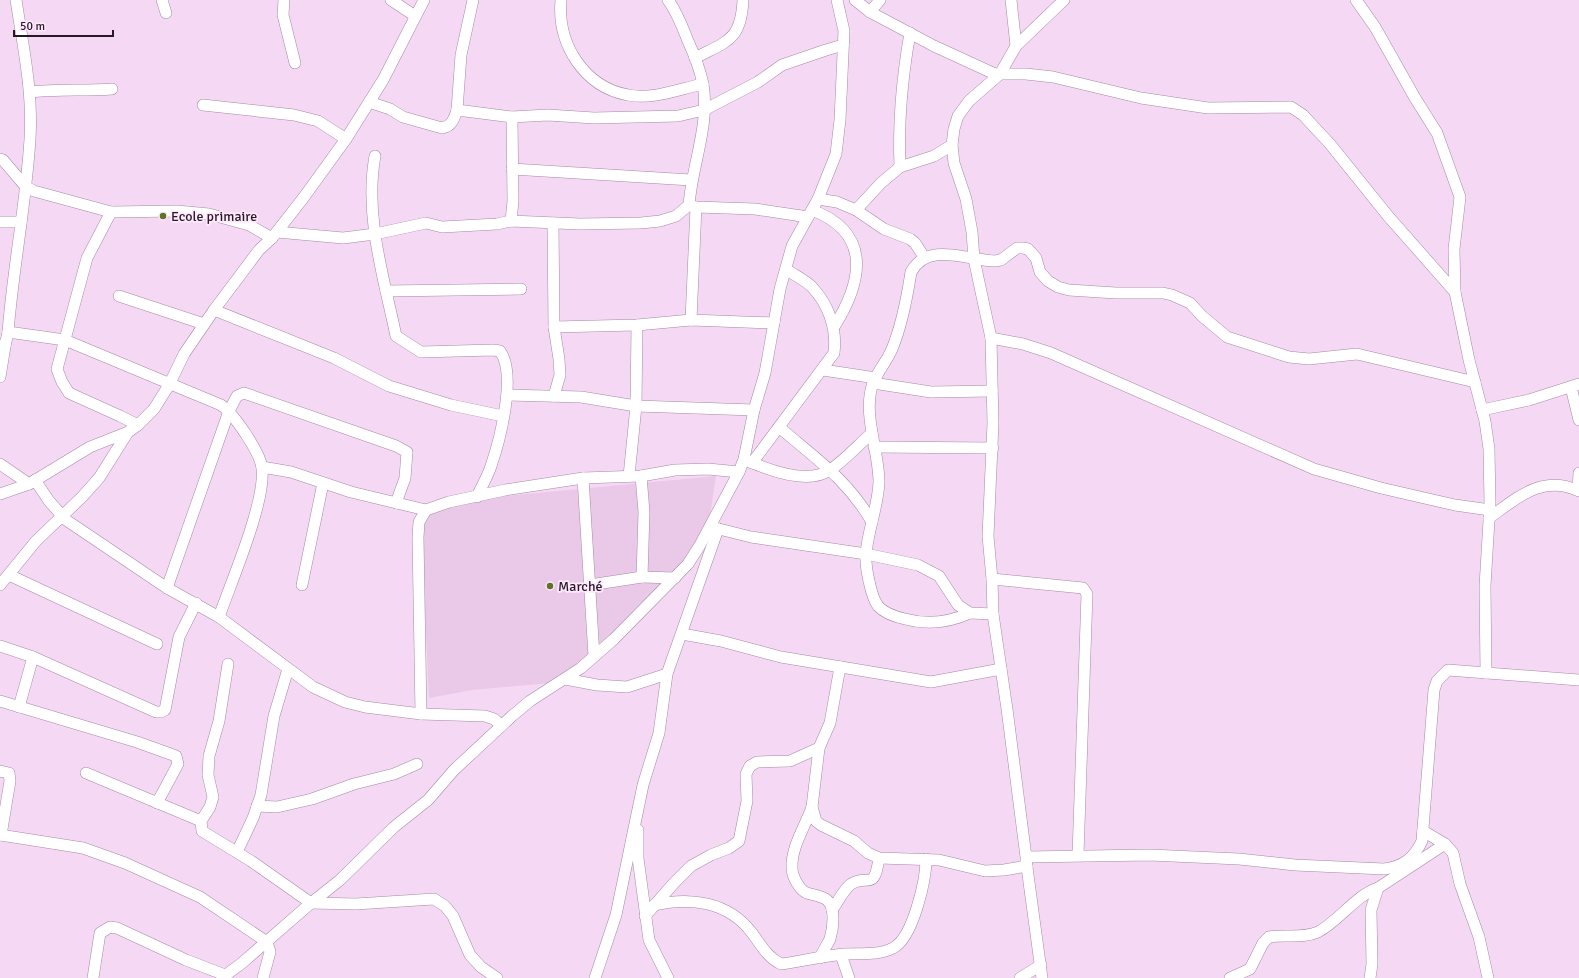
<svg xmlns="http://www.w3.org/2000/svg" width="1579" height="978" viewBox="0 0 1579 978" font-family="Signika,sans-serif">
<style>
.built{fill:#eac8e8}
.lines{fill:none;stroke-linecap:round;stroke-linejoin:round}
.street-casing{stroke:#a58ba3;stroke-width:12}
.street{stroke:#fff;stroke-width:11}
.poi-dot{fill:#5d7426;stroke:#ffe8fd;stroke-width:1.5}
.labels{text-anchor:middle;stroke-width:3.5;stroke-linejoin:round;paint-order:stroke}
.poi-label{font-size:14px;fill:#241a23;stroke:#ffe8fd;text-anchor:start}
</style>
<rect width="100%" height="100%" fill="#f5d8f3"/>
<!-- built -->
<polygon class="built" points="716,476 710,515 688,564 562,682 472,690 429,698 420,504"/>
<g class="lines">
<defs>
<g id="street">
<polyline points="162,0 166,13"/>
<polyline points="284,0 283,15 295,63"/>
<polyline points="391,0 415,16"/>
<path d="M561,0c-4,44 23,87 67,95 24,5 51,-6 75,-11"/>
<path d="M668,0c9,12 14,26 20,41 6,13 12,29 15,43 7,41 -11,81 -14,121l7,2 59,2 53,8"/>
<polyline points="855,0 870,12 934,46 995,74 1026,74 1053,77 1141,98 1208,108 1291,107 1303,115 1330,144 1388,216 1455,292"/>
<polyline points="1011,0 1016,46"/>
<path d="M1064,0l-48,46 -16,28 -31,27 -11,15 -4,13 -2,16 2,18 12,36 6,33 2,27 17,79 2,85 -5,113 4,43 1,35 14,95 19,148 124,-2 89,4 56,6 89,4c19,-2 30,-11 38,-28l12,-151 3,-9 11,-11 131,10"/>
<polyline points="1356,0 1375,27 1415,98 1437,133 1460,197 1454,249 1455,292 1469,360 1485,421 1489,449 1490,504 1485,586 1486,673"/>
<polyline points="870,12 880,0"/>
<path d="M695,58c32,-17 46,-17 48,-58"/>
<path d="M30,92c27,-3 55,-1 82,-3"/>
<path d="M369,102l21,7 13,8 39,11c10,-2 12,-9 15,-18l55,7 36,-2 46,3 84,-2 26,-6 54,-28 24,-17 44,-15 17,-5"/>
<polyline points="203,105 294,115 318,121 346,139"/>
<polyline points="457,110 461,55 473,0"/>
<path d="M375,156c-11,60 9,122 21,180l25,16 72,-2 7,1c17,23 0,89 -9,115 -3,10 -10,21 -14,31"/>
<polyline points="0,159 3,160 26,187 34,191 111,212 177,211 209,214 249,225 272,238"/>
<path d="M900,167c-2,-46 2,-89 10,-134"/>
<polyline points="512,169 691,180"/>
<polyline points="818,199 837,202 856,210 884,229 910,239 915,243 924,257"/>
<path d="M812,210c60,23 51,71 22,117"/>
<polyline points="856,210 881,183 900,167 934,156 952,145"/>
<polyline points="111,212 87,258 57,369 62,382 69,393 120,416 138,425"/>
<polyline points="511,221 513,201 512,117"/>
<polyline points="0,222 21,222"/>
<polyline points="553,223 554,327 559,359 560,375 554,396"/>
<polyline points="277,232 343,238 375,234 426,223 442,227 497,224 511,221 580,224 641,223 660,221 676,216 689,205"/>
<polyline points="386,291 521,289"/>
<polyline points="119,296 204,324"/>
<polyline points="214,310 334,358 389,386 451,405 503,416"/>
<polyline points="691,320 696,207"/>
<polyline points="554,327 637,325 691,320 774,323"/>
<path d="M8,332l57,8 156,65c13,9 39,47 41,63 4,34 -31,114 -43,149"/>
<polyline points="991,338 1023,344 1051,353 1314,469 1381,488 1455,505 1490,510"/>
<path d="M0,345l5,1 3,-14c5,-64 18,-128 22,-193 3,-47 -7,-93 -14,-139"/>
<polyline points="823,370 876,378"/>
<polyline points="0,377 5,346"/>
<polyline points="873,383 931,392 992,391"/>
<polyline points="1571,387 1579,420"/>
<polyline points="507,395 581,397 636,406 754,410"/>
<polyline points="1482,410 1529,400 1579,384"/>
<path d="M779,427c37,32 68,52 93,95"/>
<polyline points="874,447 993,448"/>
<path d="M746,460c22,10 62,25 84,10 15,-10 28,-25 42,-37"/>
<path d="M752,463l82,-110c3,-24 -5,-48 -22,-66 -7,-7 -18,-12 -26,-18"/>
<polyline points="0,464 29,484"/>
<polyline points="262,467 291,472 351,492 426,510"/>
<polyline points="629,476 636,406 637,325"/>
<polyline points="641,476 644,512 642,577 675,578"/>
<polyline points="583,478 594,656"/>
<polyline points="35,480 49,501 66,520 167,588 219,617 313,687 345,702 365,707 421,714 485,716 494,719 501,725"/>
<polyline points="1578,490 1579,473"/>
<polyline points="0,494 29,484 90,447 128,432 138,425 154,409 169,385 184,354 214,310 259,250 272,238 304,197 346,139 383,80 424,0"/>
<path d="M1489,518c28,-20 53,-44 90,-27"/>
<polyline points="711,527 751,537 866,554 918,565 939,576 958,605 970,613 993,614"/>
<polyline points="9,575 157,644"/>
<polyline points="992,579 1083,588 1087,594 1078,855"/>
<polyline points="0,585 36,541 82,497 99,478 128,432"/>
<polyline points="302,585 323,483"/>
<polyline points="590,585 642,577"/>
<polyline points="167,588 229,411 237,396 244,393 396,446 407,452 405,478 396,503"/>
<path d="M970,613c-20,9 -43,12 -65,6 -9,-2 -20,-5 -27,-13 -7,-9 -13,-40 -12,-52 2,-25 12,-47 13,-72 0,-31 -17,-69 -6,-99 5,-12 14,-22 19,-34 10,-24 15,-51 19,-77 17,-31 55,-12 84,-11l6,-1 16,-12h6l5,1 8,9 4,14 8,9 10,6 11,3 47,3h47l9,2 18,8 12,13 25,21 62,20 20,2 48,-5 118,28"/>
<polyline points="682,634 721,641 781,657 931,682 1001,669"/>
<polyline points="0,646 33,657 156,712 161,712 165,710 179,637 196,603"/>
<polyline points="228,664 219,721 209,756 208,775 213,797 210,807 201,821 202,831 251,861 311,903 356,904 434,899 445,906 453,916 470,955 481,967 497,978"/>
<polyline points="840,667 830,723 819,748 812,807 816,821 821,825 854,841 868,853 879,858 939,860 985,871 1004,870 1027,866"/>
<polyline points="565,679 597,685 627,687 667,674"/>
<polyline points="0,701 137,742 176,756 178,764 157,803"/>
<polyline points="19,707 33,657"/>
<polyline points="421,714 418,537 419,522 426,510 449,502 505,490 583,478 641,476 675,470 708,469 739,472"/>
<polyline points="0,771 9,773 10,781 1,835"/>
<polyline points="86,773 201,821"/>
<polyline points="257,806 277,807 312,799 354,784 394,774 417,764"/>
<path d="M812,807c-7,20 -21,40 -20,61 0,8 7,22 15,25 6,2 15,3 20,7 9,7 6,29 3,39 -3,6 -7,12 -10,19"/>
<polyline points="638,830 638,858 649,940 668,978"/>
<polyline points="1423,831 1445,844 1453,853 1460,884 1479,937 1488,978"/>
<polyline points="0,835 83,848 125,863 200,897 267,942 270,952 263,978"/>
<polyline points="237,852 253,818 261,795 274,716 288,669"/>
<polyline points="1026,860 1042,978"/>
<path d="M654,905c36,-8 74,-4 98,28 9,12 15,24 29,31 18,-2 36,-7 55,-9 18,-3 40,2 57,-7 20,-10 33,-68 33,-89"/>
<path d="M832,910c6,-8 11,-20 19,-26 17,-11 23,9 28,-26"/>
<polyline points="645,916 674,883 691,866 711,855 729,848 739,841 747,801 746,774 750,766 757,762 790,761 819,748"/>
<polyline points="841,955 849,978"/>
<polyline points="93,978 100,933 110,927 117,928 186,960 225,975"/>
<polyline points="222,978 242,963 311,903 340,880 394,827 428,800 454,770 512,716 530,701 581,668 614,639 688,564 700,545 739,472 744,459 754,410 765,373 780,289 792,246 818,199 836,154 840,120 844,31 837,0"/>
<polyline points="595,978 616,915 643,785 659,733 667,674 718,529"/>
<polyline points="1020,978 1041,965"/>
<path d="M1230,978l20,-9 13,-26 6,-6c16,-3 33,2 49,-5 21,-11 38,-37 60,-44"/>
<polyline points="1370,978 1372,964 1371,910 1378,888 1445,844"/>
</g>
</defs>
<!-- street casing -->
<use href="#street" class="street-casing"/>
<!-- street -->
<use href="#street" class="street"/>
</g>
<!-- markers -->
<g class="poi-dot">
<circle cx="163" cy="216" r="4"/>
<circle cx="550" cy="586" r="4"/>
</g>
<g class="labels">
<!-- poi labels -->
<g class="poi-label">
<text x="171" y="221">Ecole primaire</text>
<text x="558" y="591">Marché</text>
</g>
</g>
<!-- scale -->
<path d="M14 30v6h99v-6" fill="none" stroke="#241a23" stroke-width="2"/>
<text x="20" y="30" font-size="12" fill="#241a23" stroke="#ffe8fd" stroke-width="3" paint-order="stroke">50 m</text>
</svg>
